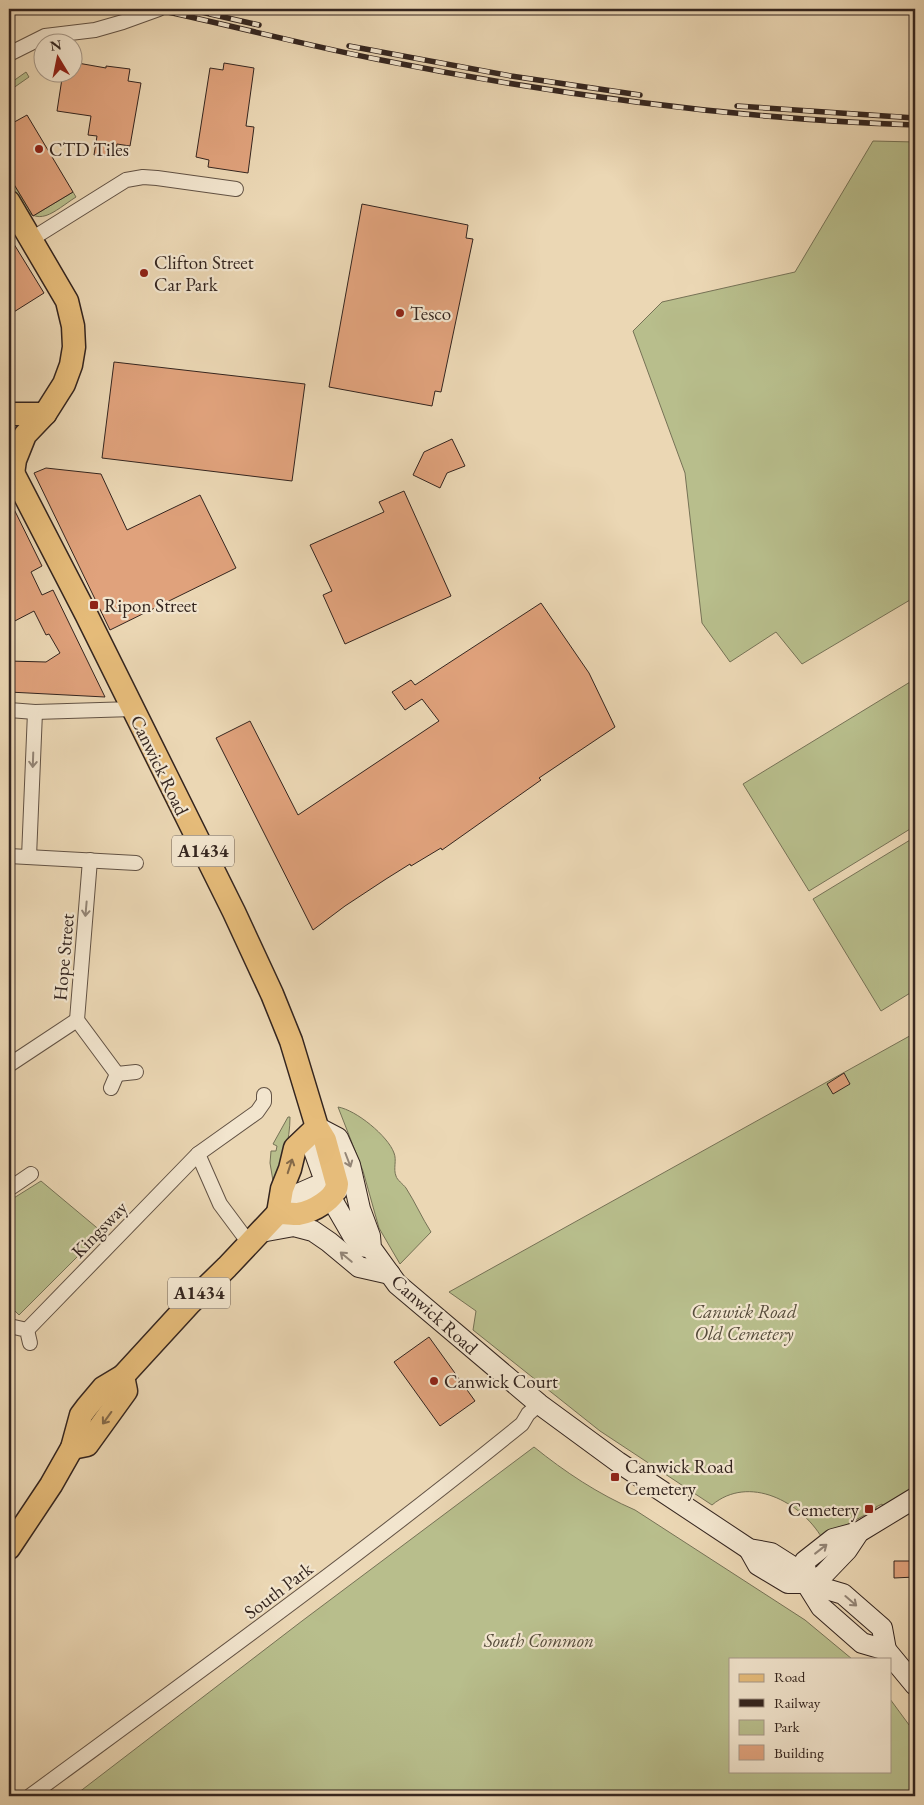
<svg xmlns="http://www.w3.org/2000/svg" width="924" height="1805" viewBox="0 0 924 1805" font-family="'EB Garamond',serif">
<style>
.green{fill:#b8be8c;stroke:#767256}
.building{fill:#e0a27c;stroke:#34251f}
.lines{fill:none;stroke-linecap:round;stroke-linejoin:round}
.minor-casing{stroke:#625244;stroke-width:16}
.secondary-casing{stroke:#34251f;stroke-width:22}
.primary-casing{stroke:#34251f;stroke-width:25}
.minor{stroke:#f2e5ce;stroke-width:14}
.secondary{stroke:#f2e5ce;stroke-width:20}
.primary{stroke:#e6bc7a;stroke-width:22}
.rail-casing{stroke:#34251f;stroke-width:5.5}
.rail{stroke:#f2e5ce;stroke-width:4;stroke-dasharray:11;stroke-linecap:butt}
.oneway{stroke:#938576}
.oneway2{stroke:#846948}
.poi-dot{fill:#8f2418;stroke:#f2e5ce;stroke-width:2}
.labels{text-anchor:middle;stroke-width:4.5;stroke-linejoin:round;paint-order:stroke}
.shield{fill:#f2e5ce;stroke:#6d5f54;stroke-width:1}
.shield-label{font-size:18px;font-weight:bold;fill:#34251f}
.poi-label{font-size:19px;fill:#34251f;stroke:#f2e5ce;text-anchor:start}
.street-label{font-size:19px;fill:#34251f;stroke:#f2e5ce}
.park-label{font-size:19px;font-style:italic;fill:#554b3a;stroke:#f2e5ce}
</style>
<rect width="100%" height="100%" fill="#ebd7b4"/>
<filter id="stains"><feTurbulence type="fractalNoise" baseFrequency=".004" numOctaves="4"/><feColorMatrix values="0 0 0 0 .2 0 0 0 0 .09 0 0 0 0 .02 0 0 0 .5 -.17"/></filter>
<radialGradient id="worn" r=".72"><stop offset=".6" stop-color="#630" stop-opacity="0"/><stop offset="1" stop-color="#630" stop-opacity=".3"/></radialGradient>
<!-- green -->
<g class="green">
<polygon points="26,72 29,77 9,91 9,84"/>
<polygon points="873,141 915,142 915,597 802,664 776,632 730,662 702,623 685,473 633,331 662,302 795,272"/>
<path d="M9,176l24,40 40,-24 3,5c-22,14 -39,34 -57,4 -6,-9 -10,-15 -10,-25z"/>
<polygon points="915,679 915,826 809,891 743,784"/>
<polygon points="915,837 915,990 881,1011 813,899"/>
<path d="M915,1033v456l-32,17 -1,-2 -6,3v2l-54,29c-21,-36 -73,-64 -110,-33l-112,-74 -127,-101 3,-19 -27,-19z"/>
<path d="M338,1107c18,3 50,29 56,46 3,7 -1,16 2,23 1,4 7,8 10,12 9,14 16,30 25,44l-31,32 -21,-36 -16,-57z"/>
<path d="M288,1117h2c0,24 -7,44 -15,66l-2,-2 -3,-18 1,-12h5l1,-5 -4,-2z"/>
<polygon points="41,1181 102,1232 19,1315 9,1305 9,1201"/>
<path d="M534,1447c31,25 64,47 101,63l170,110 47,39h-122v112h160v-72l25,34v63h-841l228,-175z"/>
</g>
<!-- building -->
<g class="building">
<polygon points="72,62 106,68 106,66 130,69 128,81 141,83 130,146 117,144 115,157 94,155 97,136 88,135 91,116 57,111 63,72 72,72"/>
<polygon points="224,63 254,68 246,126 254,127 248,173 208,167 209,160 196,157 210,68 223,70"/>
<polygon points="27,115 73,192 33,216 9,176 9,125"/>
<polygon points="362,204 468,225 466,238 473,239 441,392 435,391 432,406 329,387"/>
<polygon points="9,236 44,293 9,315"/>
<polygon points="114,362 305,384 292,481 102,458"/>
<polygon points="452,439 465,466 447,473 440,488 413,475 424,452"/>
<polygon points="46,468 101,474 127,530 200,495 236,568 110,630 34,473"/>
<polygon points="404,491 451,596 345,644 323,595 332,591 310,545 384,512 379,502"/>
<polygon points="9,499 42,566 31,572 42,595 53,590 105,697 9,692 9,661 46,662 60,653 49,634 46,635 34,611 9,624"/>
<polygon points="541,603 589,673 615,727 539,778 541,780 442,850 441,848 411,866 410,864 386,879 345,906 313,930 216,738 250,721 298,815 439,721 422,699 405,710 392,692 411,680 415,685"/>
<polygon points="844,1073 850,1084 833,1094 827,1084"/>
<polygon points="429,1337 475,1401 440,1426 394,1362"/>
<polygon points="894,1561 915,1561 915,1577 894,1578"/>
</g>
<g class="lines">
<defs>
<g id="minor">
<polyline points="9,54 45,36 95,30 123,22 159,9"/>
<polyline points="30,240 126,180 143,177 157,178 236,189"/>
<polyline points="9,710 35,712 133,709"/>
<polyline points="9,856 136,863"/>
<polyline points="29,857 35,712"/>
<polyline points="90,860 77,1020 117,1074 111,1088"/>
<polyline points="9,1065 77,1020"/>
<polyline points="117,1074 136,1072"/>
<polyline points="198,1154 220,1204 249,1243"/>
<polyline points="9,1189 31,1174"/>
<polyline points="14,1327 27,1330 30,1343"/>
<polyline points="27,1330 198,1154 257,1112 264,1102 264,1095"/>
<path d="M30,1796c166,-122 332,-242 492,-372l6,-10 11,-10"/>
</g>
<g id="secondary">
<polyline points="278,1213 289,1198 314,1187 321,1186 337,1191"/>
<polyline points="261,1232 294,1226 313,1231 329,1242 359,1267 390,1274"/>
<polyline points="371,1248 361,1246 353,1236 331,1198 312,1145 317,1127 338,1138 350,1165 360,1209 370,1236 371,1248 397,1284 539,1404 618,1462 749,1549 771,1553 793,1567 806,1583 821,1607 862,1643 886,1650 915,1685"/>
<polyline points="749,1549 758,1565 788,1583 806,1583 843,1594 882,1628 886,1650"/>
<polyline points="806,1583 823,1575 847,1550 859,1532 915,1498"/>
<polyline points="806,1583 805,1561 833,1539 859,1532"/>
</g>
<g id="primary">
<polyline points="9,202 67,301 73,326 74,347 71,365 64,384 45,414 25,435 15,460 13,474"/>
<polyline points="9,414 45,414"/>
<path d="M9,465l77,149 148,298 38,82 19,47 26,86 8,13 12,44c-1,15 -25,28 -39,30 -6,0 -14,-1 -20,-1"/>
<polyline points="278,1213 282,1189 290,1169 295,1148 317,1127"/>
<polyline points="72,1448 87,1445 126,1391 123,1376"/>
<polyline points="9,1548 51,1485 72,1448 81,1415 87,1407 103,1388 123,1376 190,1303 227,1267 278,1213"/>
</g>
</defs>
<!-- minor casing -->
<use href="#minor" class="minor-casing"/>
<!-- secondary casing -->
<use href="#secondary" class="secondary-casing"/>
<!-- primary casing -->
<use href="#primary" class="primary-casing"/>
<!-- minor -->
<use href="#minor" class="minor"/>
<!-- secondary -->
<use href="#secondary" class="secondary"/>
<!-- primary -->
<use href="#primary" class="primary"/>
<defs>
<g id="rail">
<path d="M154,9c76,16 151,36 227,51 176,35 355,59 534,65"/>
<polyline points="188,9 259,25"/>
<polyline points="349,46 511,76 640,95"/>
<polyline points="737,106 915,118"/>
</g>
</defs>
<!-- rail casing -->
<use href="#rail" class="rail-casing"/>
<!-- rail -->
<use href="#rail" class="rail"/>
</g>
<!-- one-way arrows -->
<defs><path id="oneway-shaft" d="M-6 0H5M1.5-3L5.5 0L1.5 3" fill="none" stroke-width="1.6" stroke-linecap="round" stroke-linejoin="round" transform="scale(1.25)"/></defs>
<g class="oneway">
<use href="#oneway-shaft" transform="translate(33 760) rotate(92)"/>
<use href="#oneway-shaft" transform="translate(86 909) rotate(95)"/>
<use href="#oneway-shaft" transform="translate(348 1160) rotate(69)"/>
<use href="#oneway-shaft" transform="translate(346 1257) rotate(-140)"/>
<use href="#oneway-shaft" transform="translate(821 1549) rotate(-38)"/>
<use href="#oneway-shaft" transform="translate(851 1601) rotate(41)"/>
</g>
<g class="oneway2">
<use href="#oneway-shaft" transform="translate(290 1166) rotate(-72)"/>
<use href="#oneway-shaft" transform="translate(107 1418) rotate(126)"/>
</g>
<!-- markers -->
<g class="poi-dot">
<circle cx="39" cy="149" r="5"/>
<circle cx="144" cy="273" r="5"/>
<circle cx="400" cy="313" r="5"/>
<rect x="89" y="600" width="10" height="10" rx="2.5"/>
<circle cx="434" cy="1381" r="5"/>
<rect x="610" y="1472" width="10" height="10" rx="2.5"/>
<rect x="864" y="1504" width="10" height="10" rx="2.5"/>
</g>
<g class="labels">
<!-- shield labels -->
<g class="shield">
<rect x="172" y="835.5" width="62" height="31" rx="4"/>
<rect x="168" y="1277.5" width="62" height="31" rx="4"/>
</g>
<g class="shield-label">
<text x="203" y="857">A1434</text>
<text x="199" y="1299">A1434</text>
</g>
<!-- poi labels -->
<g class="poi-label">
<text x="49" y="156">CTD Tiles</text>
<text x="154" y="269">Clifton Street<tspan x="154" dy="22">Car Park</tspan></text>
<text x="410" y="320">Tesco</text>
<text x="104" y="612">Ripon Street</text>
<text x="444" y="1388">Canwick Court</text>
<text x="625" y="1473">Canwick Road<tspan x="625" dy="22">Cemetery</tspan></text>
<text x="859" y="1516" text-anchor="end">Cemetery</text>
</g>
<!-- street labels -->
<g class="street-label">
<text transform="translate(160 765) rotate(64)" y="7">Canwick Road</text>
<text transform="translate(63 957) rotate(-85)" y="7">Hope Street</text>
<text transform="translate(99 1229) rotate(-46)" y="7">Kingsway</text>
<text transform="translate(435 1314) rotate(42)" y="7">Canwick Road</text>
<text transform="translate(278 1590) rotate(-37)" y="7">South Park</text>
</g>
<!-- park labels -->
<g class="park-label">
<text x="744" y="1318">Canwick Road<tspan x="744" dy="22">Old Cemetery</tspan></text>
<text x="539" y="1647">South Common</text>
</g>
</g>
<!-- margin -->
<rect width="924" height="1805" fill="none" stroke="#ebd7b4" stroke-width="30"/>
<rect x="10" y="10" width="904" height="1785" fill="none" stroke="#34251f" stroke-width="2.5"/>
<rect x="15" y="15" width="894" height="1775" fill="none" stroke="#34251f"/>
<!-- legend -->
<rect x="729" y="1658" width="162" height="115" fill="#f2e5ce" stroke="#a69888"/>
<rect x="739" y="1674" width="25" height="8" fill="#e6bc7a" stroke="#a69888"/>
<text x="774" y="1682" font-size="15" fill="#34251f">Road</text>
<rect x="739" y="1699" width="25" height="8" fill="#34251f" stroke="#a69888"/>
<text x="774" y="1708" font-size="15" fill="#34251f">Railway</text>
<rect x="739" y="1720" width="25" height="15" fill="#b8be8c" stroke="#a69888"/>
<text x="774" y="1732" font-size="15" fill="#34251f">Park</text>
<rect x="739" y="1745" width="25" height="15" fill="#e0a27c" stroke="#a69888"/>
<text x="774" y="1758" font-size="15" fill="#34251f">Building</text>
<!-- north arrow -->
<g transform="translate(58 58) rotate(350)"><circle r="24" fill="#f2e5ce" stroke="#a69888"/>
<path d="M0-4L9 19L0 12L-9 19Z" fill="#8f2418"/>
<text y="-8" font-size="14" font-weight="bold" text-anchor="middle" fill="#34251f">N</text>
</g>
<rect width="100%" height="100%" filter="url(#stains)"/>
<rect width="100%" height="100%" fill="url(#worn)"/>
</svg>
